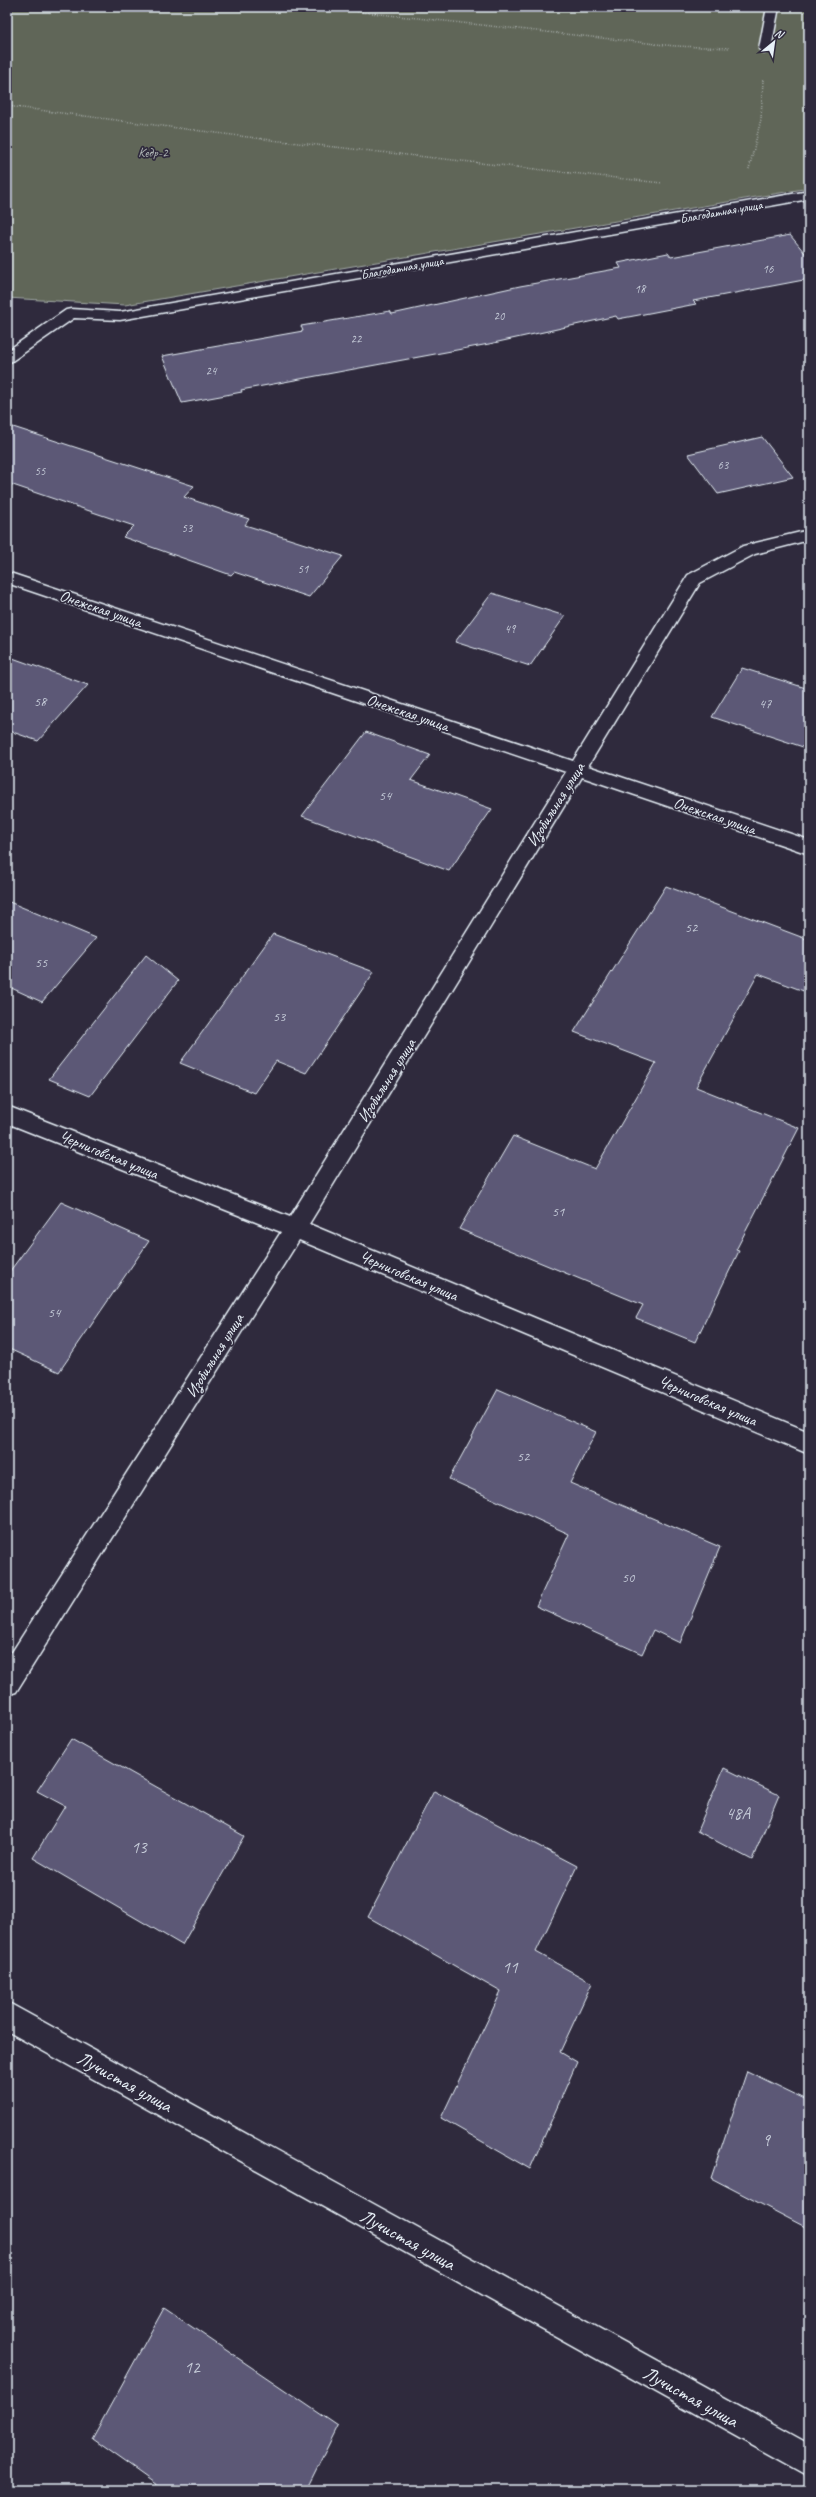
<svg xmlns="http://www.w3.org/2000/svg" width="816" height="2497" viewBox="0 0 816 2497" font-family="Caveat,sans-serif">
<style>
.green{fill:#616658;stroke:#a4aca8}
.building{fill:#5c5976;stroke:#e8f1f8}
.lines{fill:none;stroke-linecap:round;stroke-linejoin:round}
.lane-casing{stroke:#e8f1f8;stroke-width:3}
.street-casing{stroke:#e8f1f8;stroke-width:3}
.path{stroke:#e8f1f8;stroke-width:1.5;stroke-dasharray:0.5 2;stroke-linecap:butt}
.lane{fill:#2f2a3d;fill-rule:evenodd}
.street{fill:#2f2a3d;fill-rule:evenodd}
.labels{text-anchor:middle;stroke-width:3.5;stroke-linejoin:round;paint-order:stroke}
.far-number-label{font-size:12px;fill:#c5cbd8}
.far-park-label{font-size:13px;fill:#b2b9b8;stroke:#2f2a3d}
.far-street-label{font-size:13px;fill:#e8f1f8;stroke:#2f2a3d}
.number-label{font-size:14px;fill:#c5cbd8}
.street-label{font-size:16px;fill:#e8f1f8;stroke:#2f2a3d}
.near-number-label{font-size:17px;fill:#c5cbd8}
.near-street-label{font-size:19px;fill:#e8f1f8;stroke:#2f2a3d}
</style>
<rect width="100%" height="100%" fill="#2f2a3d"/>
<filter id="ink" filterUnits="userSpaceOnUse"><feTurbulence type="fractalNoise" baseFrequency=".025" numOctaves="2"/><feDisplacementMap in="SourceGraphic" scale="8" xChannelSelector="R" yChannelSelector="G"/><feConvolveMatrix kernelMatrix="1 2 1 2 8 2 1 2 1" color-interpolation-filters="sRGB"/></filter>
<g filter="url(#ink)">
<!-- green -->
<polygon class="green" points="7,7 809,7 809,188 125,305 7,298"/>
<!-- building -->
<g class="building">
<polygon points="790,235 809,258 809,279 693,301 696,304 618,319 616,316 489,344 241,390 242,392 182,403 162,356 303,331 301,326 390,311 392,314 520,286 621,268 618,263 668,253 671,257"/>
<polygon points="7,425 194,486 184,497 249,519 245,525 343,556 309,597 234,572 231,575 123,537 134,526 7,483"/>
<polygon points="762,437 793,477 718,494 688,454"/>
<polygon points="492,593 565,616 530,666 455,642"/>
<polygon points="7,656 88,685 38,741 7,730"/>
<polygon points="742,668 809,689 809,749 712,717"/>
<polygon points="366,732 430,755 411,780 492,809 449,871 302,816"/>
<polygon points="666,886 809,940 809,993 758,974 696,1087 799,1128 736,1250 739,1251 695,1342 636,1318 643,1305 459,1229 513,1136 595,1169 656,1063 574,1032"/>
<polygon points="7,901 96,938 42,1002 7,986"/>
<polygon points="273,934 374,972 306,1073 276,1061 254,1093 180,1063"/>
<polygon points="146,955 178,981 90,1096 49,1079"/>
<polygon points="61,1202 149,1241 59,1372 7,1348 7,1275"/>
<polygon points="498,1389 596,1432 570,1483 720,1547 680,1643 653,1630 642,1654 536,1606 569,1534 449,1479"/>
<polygon points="71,1739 244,1836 182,1945 33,1858 65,1806 37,1791"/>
<polygon points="724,1768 779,1795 752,1860 697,1831"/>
<polygon points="434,1791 577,1866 536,1952 592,1983 560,2052 577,2062 530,2169 441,2118 501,1992 368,1917"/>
<polygon points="747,2071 809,2101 809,2229 711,2178"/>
<polygon points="164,2308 338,2426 306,2490 164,2490 92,2439"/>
</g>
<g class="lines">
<defs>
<polygon id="lane" points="767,7 779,7 771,49 765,53 759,49"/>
<g id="street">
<polygon points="809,191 809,199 120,320 74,318 12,361 7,363 7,351 66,310 71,309 120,312"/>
<polygon points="809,530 809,540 755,554 700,583 588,766 809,840 809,854 582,777 309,1224 809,1432 809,1454 299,1240 16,1692 7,1695 7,1660 281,1232 7,1123 7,1106 290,1217 566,772 7,583 7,572 573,761 688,575 743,546"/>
<polygon points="7,2002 809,2444 809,2477 7,2031"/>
</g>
</defs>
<!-- lane casing -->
<use href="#lane" class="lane-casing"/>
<!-- street casing -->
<use href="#street" class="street-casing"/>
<!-- path -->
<g class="path">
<polyline points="315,7 675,46 730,48"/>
<polyline points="7,106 271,140 662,183"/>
<polyline points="749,169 761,119 763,80"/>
</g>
<!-- lane -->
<use href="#lane" class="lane"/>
<!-- street -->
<use href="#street" class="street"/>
</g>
</g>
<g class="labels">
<!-- far-number labels -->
<g class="far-number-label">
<text x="768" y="273">16</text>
<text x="640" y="293">18</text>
<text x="499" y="320">20</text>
<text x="356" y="343">22</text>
<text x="211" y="375">24</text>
<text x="723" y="469">63</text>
<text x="40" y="475">55</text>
<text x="187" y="532">53</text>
<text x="303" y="573">51</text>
<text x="510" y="633">49</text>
</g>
<!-- far-park labels -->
<g class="far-park-label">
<text x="153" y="157">Кедр-2</text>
</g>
<!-- far-street labels -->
<g class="far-street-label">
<text transform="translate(721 211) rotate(-10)" y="5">Благодатная улица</text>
<text transform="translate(402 267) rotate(-10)" y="5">Благодатная улица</text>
</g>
<!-- number labels -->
<g class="number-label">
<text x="40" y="706">58</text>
<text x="765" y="708">47</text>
<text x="385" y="800">54</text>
<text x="691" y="932">52</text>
<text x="41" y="967">55</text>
<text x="279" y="1021">53</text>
<text x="558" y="1216">51</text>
<text x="54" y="1317">54</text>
<text x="523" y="1461">52</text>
<text x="628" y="1582">50</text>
</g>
<!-- street labels -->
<g class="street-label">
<text transform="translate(101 608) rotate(19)" y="6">Онежская улица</text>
<text transform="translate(408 712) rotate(19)" y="6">Онежская улица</text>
<text transform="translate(555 804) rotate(-58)" y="6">Изобильная улица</text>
<text transform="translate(715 815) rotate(19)" y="6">Онежская улица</text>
<text transform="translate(386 1080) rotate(-58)" y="6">Изобильная улица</text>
<text transform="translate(109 1154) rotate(22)" y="6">Черниговская улица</text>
<text transform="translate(409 1275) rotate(23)" y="6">Черниговская улица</text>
<text transform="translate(214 1355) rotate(-58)" y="6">Изобильная улица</text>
<text transform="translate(708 1400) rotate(23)" y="6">Черниговская улица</text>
</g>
<!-- near-number labels -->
<g class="near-number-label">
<text x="738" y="1819">48А</text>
<text x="139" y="1853">13</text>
<text x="510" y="1973">11</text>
<text x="766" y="2146">9</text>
<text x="192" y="2373">12</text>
</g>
<!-- near-street labels -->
<g class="near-street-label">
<text transform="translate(125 2081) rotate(29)" y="7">Лучистая улица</text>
<text transform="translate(408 2239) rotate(29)" y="7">Лучистая улица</text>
<text transform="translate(691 2396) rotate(29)" y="7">Лучистая улица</text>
</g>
</g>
<!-- margin -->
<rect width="816" height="2497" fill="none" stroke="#2f2a3d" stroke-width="24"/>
<rect x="12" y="12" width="792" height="2473" fill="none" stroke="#e8f1f8" stroke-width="1.5" filter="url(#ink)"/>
<!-- north arrow -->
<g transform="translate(774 42) rotate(29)" stroke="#2f2a3d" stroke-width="3" paint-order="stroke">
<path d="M0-3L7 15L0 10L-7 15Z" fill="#e8f1f8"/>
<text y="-6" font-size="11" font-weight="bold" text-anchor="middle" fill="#e8f1f8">N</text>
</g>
</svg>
